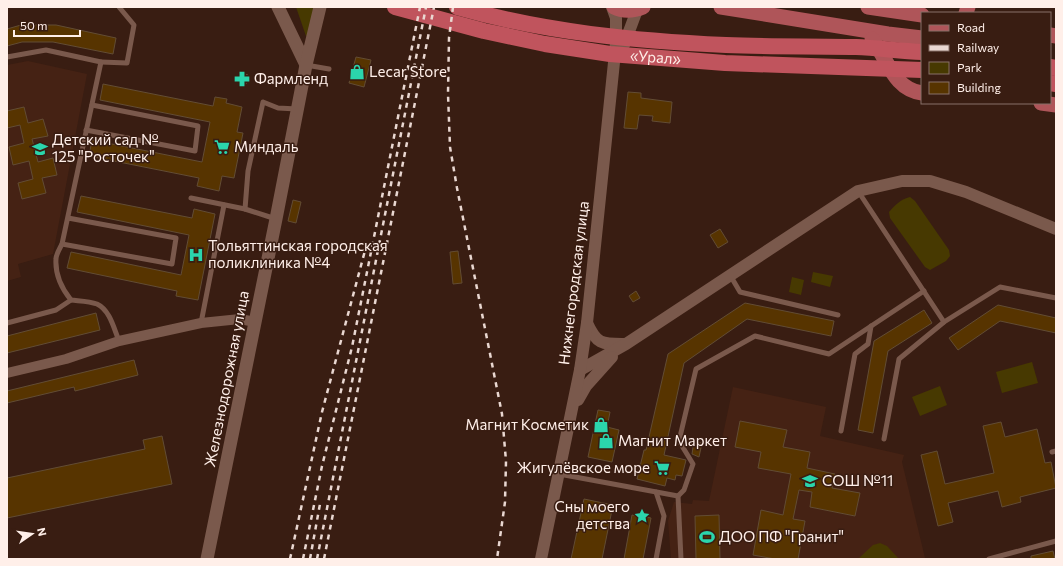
<svg xmlns="http://www.w3.org/2000/svg" width="1063" height="566" viewBox="0 0 1063 566" font-family="Commissioner,sans-serif">
<style>
.built{fill:#452214}
.green{fill:#473901}
.building{fill:#573400;stroke:#624c34}
.lines{fill:none;stroke-linecap:round;stroke-linejoin:round}
.service{stroke:#7a594c;stroke-width:5}
.minor{stroke:#7a594c;stroke-width:10}
.tertiary{stroke:#7a594c;stroke-width:12}
.secondary{stroke:#7a594c;stroke-width:13}
.primary{stroke:#af5559;stroke-width:15}
.trunk{stroke:#c0545d;stroke-width:16}
.rail{stroke:#e9d7d1;stroke-width:2.5;stroke-dasharray:5 5;stroke-linecap:butt}
.labels{text-anchor:middle;stroke-width:3;stroke-linejoin:round;paint-order:stroke}
.street-label{font-size:15px;fill:#ffefe9;stroke:#391d12}
.poi-label{font-size:15px;fill:#ffefe9;stroke:#391d12;text-anchor:start}
</style>
<rect width="100%" height="100%" fill="#391d12"/>
<!-- built -->
<g class="built">
<polygon points="28,61 87,74 53,254 18,264 21,277 7,281 7,65"/>
<polygon points="733,387 826,407 820,436 904,455 902,462 925,558 924,559 671,559 668,521 674,502 692,504 693,500 709,501"/>
</g>
<!-- green -->
<g class="green">
<polygon points="296,7 314,7 308,36 306,36"/>
<path d="M910,197l5,4 34,49 1,6 -4,5 -16,9 -5,-3 -35,-49 -1,-6c6,-7 12,-13 21,-15z"/>
<polygon points="813,272 833,276 830,287 811,282"/>
<polygon points="792,277 804,280 801,295 789,292"/>
<polygon points="1032,362 1038,383 1002,393 996,372"/>
<polygon points="940,386 947,405 920,416 912,397"/>
<polygon points="880,543 887,546 899,559 858,559 873,545"/>
</g>
<!-- building -->
<g class="building">
<polygon points="21,25 56,25 116,38 113,54 53,42 22,42 7,46 7,29"/>
<polygon points="356,57 371,60 364,87 349,83"/>
<polygon points="241,73 248,75 246,84 238,82"/>
<polygon points="103,84 213,106 215,97 227,99 226,103 242,107 237,132 243,133 234,178 222,176 219,191 197,186 199,178 89,156 92,140 202,162 210,122 100,100"/>
<polygon points="628,92 641,93 641,98 672,102 670,123 652,121 653,116 639,115 637,129 624,128"/>
<polygon points="24,107 28,123 43,119 48,136 32,139 38,162 53,158 57,175 42,178 46,193 22,199 18,183 33,179 29,161 13,165 9,147 24,143 20,125 7,128 7,111"/>
<polygon points="81,196 192,218 194,209 215,214 198,300 176,296 177,291 67,268 71,252 181,275 189,235 77,212"/>
<polygon points="293,200 301,202 296,223 288,221"/>
<polygon points="720,229 728,242 718,248 710,235"/>
<polygon points="458,251 462,283 453,284 450,252"/>
<polygon points="636,291 640,298 633,302 629,296"/>
<polygon points="745,303 834,321 831,336 747,319 684,363 664,455 686,460 682,476 676,475 675,480 667,478 665,486 637,479 644,450 646,450 668,354"/>
<polygon points="998,305 1056,318 1056,333 1000,321 958,350 949,338"/>
<polygon points="924,310 932,323 888,351 873,433 858,430 874,341"/>
<polygon points="96,313 100,330 7,353 7,336"/>
<polygon points="134,360 138,375 75,391 74,387 7,403 7,391"/>
<polygon points="598,410 610,412 607,427 619,430 612,462 588,457"/>
<polygon points="740,421 787,430 783,447 810,452 807,468 835,474 832,488 860,493 855,516 810,507 812,492 799,490 793,519 805,521 798,559 775,559 753,555 761,510 783,515 791,474 758,468 761,452 735,447"/>
<polygon points="1001,422 1005,437 1037,429 1045,463 1051,462 1056,488 1020,497 1021,502 1002,507 998,491 948,503 953,522 938,526 921,455 937,451 945,484 994,473 983,426"/>
<polygon points="162,436 172,484 7,518 7,478 145,449 143,440"/>
<polygon points="694,441 702,443 699,457 692,454"/>
<polygon points="584,499 613,505 602,559 571,559"/>
<polygon points="632,515 651,518 643,559 624,559"/>
<polygon points="719,515 720,559 696,559 695,516"/>
<polygon points="1053,551 1055,559 1031,559 1031,556"/>
</g>
<g class="lines">
<!-- service -->
<g class="service">
<polyline points="7,57 46,50 101,62 62,244 172,264 176,238 68,218"/>
<polyline points="101,62 127,63 134,25 119,7"/>
<polyline points="306,65 329,69"/>
<polyline points="86,130 195,151 198,126 92,105"/>
<polyline points="858,191 944,322 1000,287 1056,298"/>
<polyline points="191,198 245,209"/>
<polyline points="276,219 245,209 248,171 263,102 278,108 297,109"/>
<path d="M62,244c-2,4 -6,10 -6,15 -1,15 6,30 15,41 8,1 18,1 26,4 13,6 17,25 22,37"/>
<polyline points="730,275 740,292 838,315"/>
<polyline points="7,323 56,310 71,300"/>
<polyline points="201,323 224,205"/>
<polyline points="841,431 855,354 868,344 871,326"/>
<polyline points="884,439 899,359 944,322"/>
<polyline points="1052,452 1056,451"/>
<polyline points="559,474 678,496 684,490 693,464 679,441 696,369 755,336 829,354 924,291"/>
<polyline points="678,496 681,559"/>
<polyline points="656,559 664,516 656,492"/>
<polyline points="989,559 1056,541"/>
</g>
<!-- minor -->
<polyline class="minor" points="7,373 66,359 119,341 201,323 240,319 255,322"/>
<!-- tertiary -->
<g class="tertiary">
<polyline points="624,45 637,10"/>
<path d="M587,323c10,22 15,21 38,21"/>
<polyline points="580,370 626,344 858,191 902,181 930,181 966,192 1056,229"/>
<polyline points="578,400 586,386 612,357"/>
<polyline points="541,559 580,370 587,323 616,43 616,18 612,7"/>
</g>
<!-- secondary -->
<g class="secondary">
<polyline points="278,7 306,65"/>
<polyline points="207,559 276,219 306,65 320,7"/>
</g>
<!-- primary -->
<g class="primary">
<path d="M614,7c10,5 19,4 29,0"/>
<polyline points="721,7 888,34 922,38"/>
<polyline points="868,7 922,15"/>
<polyline points="966,13 968,7"/>
<polyline points="1050,35 1056,36"/>
<path d="M872,39c16,20 21,50 50,54"/>
<polyline points="1041,103 1056,105"/>
</g>
<!-- trunk -->
<g class="trunk">
<path id="s1" d="M395,7l89,24 61,13 65,10 115,9 197,7"/>
<path d="M457,7c87,25 178,34 269,38 43,2 86,1 130,2 22,1 44,4 66,5"/>
<polyline points="1050,67 1056,68"/>
<polyline points="1050,83 1056,84"/>
</g>
<!-- rail -->
<g class="rail">
<polyline points="453,7 449,38 448,94 450,147 457,188 502,414 506,461 505,502 497,559"/>
<polyline points="290,559 322,412 367,243"/>
<polyline points="303,559 322,466 352,347 420,7"/>
<polyline points="310,559 320,504"/>
<polyline points="317,559 426,7"/>
<polyline points="324,559 434,7"/>
</g>
</g>
<!-- icons -->
<defs>
<symbol id="shop-bare" viewBox="-9 -9 18 18"><path d="M-5-2.5h2.3a2.7 3.5 0 0 1 5.4 0H5L5.5 6h-11ZM-1.5-2.5h3a1.5 2.3 0 0 0-3 0Z" fill="#2bd5ac" stroke="#391d12" stroke-width="2.5" paint-order="stroke"/></symbol>
<symbol id="pharmacy-bare" viewBox="-9 -9 18 18"><path d="M-2-6h4v4h4v4h-4v4h-4v-4h-4v-4h4Z" fill="#2bd5ac" stroke="#391d12" stroke-width="2.5" paint-order="stroke"/></symbol>
<symbol id="supermarket-bare" viewBox="-9 -9 18 18"><path d="M-6-5.5h2.5l.6 2H6L4.5 2H-2.5L-4.4-4H-6ZM-1.5 3.2a1.3 1.3 0 1 0 .1 0ZM3 3.2a1.3 1.3 0 1 0 .1 0Z" fill="#2bd5ac" stroke="#391d12" stroke-width="2.5" paint-order="stroke"/></symbol>
<symbol id="school-bare" viewBox="-9 -9 18 18"><path d="M0-5L7-2L0 1L-7-2ZM-4 1L0 2.5L4 1V4Q0 6-4 4Z" fill="#2bd5ac" stroke="#391d12" stroke-width="2.5" paint-order="stroke"/></symbol>
<symbol id="hospital-bare" viewBox="-9 -9 18 18"><path d="M-5-5h3v3.5h4V-5h3V5h-3V1.5h-4V5h-3Z" fill="#2bd5ac" stroke="#391d12" stroke-width="2.5" paint-order="stroke"/></symbol>
<symbol id="sight-bare" viewBox="-9 -9 18 18"><path d="M0-6L1.8-2.2L6-1.7L2.9 1.2L3.7 5.4L0 3.3L-3.7 5.4L-2.9 1.2L-6-1.7L-1.8-2.2Z" fill="#2bd5ac" stroke="#391d12" stroke-width="2.5" paint-order="stroke"/></symbol>
<symbol id="stadium-bare" viewBox="-9 -9 18 18"><path d="M0-5a6.5 5 0 1 0 0 10a6.5 5 0 1 0 0-10ZM-3.5-1.8h7v3.6h-7Z" fill="#2bd5ac" stroke="#391d12" stroke-width="2.5" paint-order="stroke"/></symbol>
</defs>
<g fill-rule="evenodd">
<use href="#shop-bare" x="346" y="61" width="22" height="22"/>
<use href="#pharmacy-bare" x="231" y="68" width="22" height="22"/>
<use href="#supermarket-bare" x="211" y="136" width="22" height="22"/>
<use href="#school-bare" x="29" y="138" width="22" height="22"/>
<use href="#hospital-bare" x="185" y="244" width="22" height="22"/>
<use href="#shop-bare" x="590" y="414" width="22" height="22"/>
<use href="#shop-bare" x="595" y="430" width="22" height="22"/>
<use href="#supermarket-bare" x="651" y="457" width="22" height="22"/>
<use href="#school-bare" x="799" y="470" width="22" height="22"/>
<use href="#sight-bare" x="631" y="505" width="22" height="22"/>
<use href="#stadium-bare" x="696" y="526" width="22" height="22"/>
</g>
<g class="labels">
<!-- street labels -->
<g class="street-label">
<text dy="5" stroke="none"><textPath href="#s1" startOffset="266">«Урал»</textPath></text>
<text transform="translate(574 283) rotate(-83)" y="5">Нижнегородская улица</text>
<text transform="translate(227 379) rotate(-79)" y="5">Железнодорожная улица</text>
</g>
<!-- poi labels -->
<g class="poi-label">
<text x="369" y="77">Lecar Store</text>
<text x="254" y="84">Фармленд</text>
<text x="52" y="145">Детский сад №<tspan x="52" dy="17">125 "Росточек"</tspan></text>
<text x="234" y="152">Миндаль</text>
<text x="208" y="251">Тольяттинская городская<tspan x="208" dy="17">поликлиника №4</tspan></text>
<text x="589" y="430" text-anchor="end">Магнит Косметик</text>
<text x="618" y="446">Магнит Маркет</text>
<text x="650" y="473" text-anchor="end">Жигулёвское море</text>
<text x="822" y="486">СОШ №11</text>
<text x="630" y="512" text-anchor="end">Сны моего<tspan x="630" dy="17">детства</tspan></text>
<text x="719" y="542">ДОО ПФ "Гранит"</text>
</g>
</g>
<!-- border -->
<rect width="1063" height="566" fill="none" stroke="#ffefe9" stroke-width="16"/>
<!-- legend -->
<rect x="921" y="12" width="130" height="92" fill="#391d12" stroke="#887168"/>
<rect x="929" y="25" width="20" height="6" fill="#af5559" stroke="#887168"/>
<text x="957" y="32" font-size="12" fill="#ffefe9">Road</text>
<rect x="929" y="45" width="20" height="6" fill="#e9d7d1" stroke="#887168"/>
<text x="957" y="52" font-size="12" fill="#ffefe9">Railway</text>
<rect x="929" y="62" width="20" height="12" fill="#473901" stroke="#887168"/>
<text x="957" y="72" font-size="12" fill="#ffefe9">Park</text>
<rect x="929" y="82" width="20" height="12" fill="#573400" stroke="#887168"/>
<text x="957" y="92" font-size="12" fill="#ffefe9">Building</text>
<!-- north arrow -->
<g transform="translate(32 534) rotate(77)" stroke="#391d12" stroke-width="3" paint-order="stroke">
<path d="M0-3L7 15L0 10L-7 15Z" fill="#ffefe9"/>
<text y="-6" font-size="11" font-weight="bold" text-anchor="middle" fill="#ffefe9">N</text>
</g>
<!-- scale -->
<path d="M14 30v6h66v-6" fill="none" stroke="#ffefe9" stroke-width="2"/>
<text x="20" y="30" font-size="12" fill="#ffefe9" stroke="#391d12" stroke-width="3" paint-order="stroke">50 m</text>
</svg>
